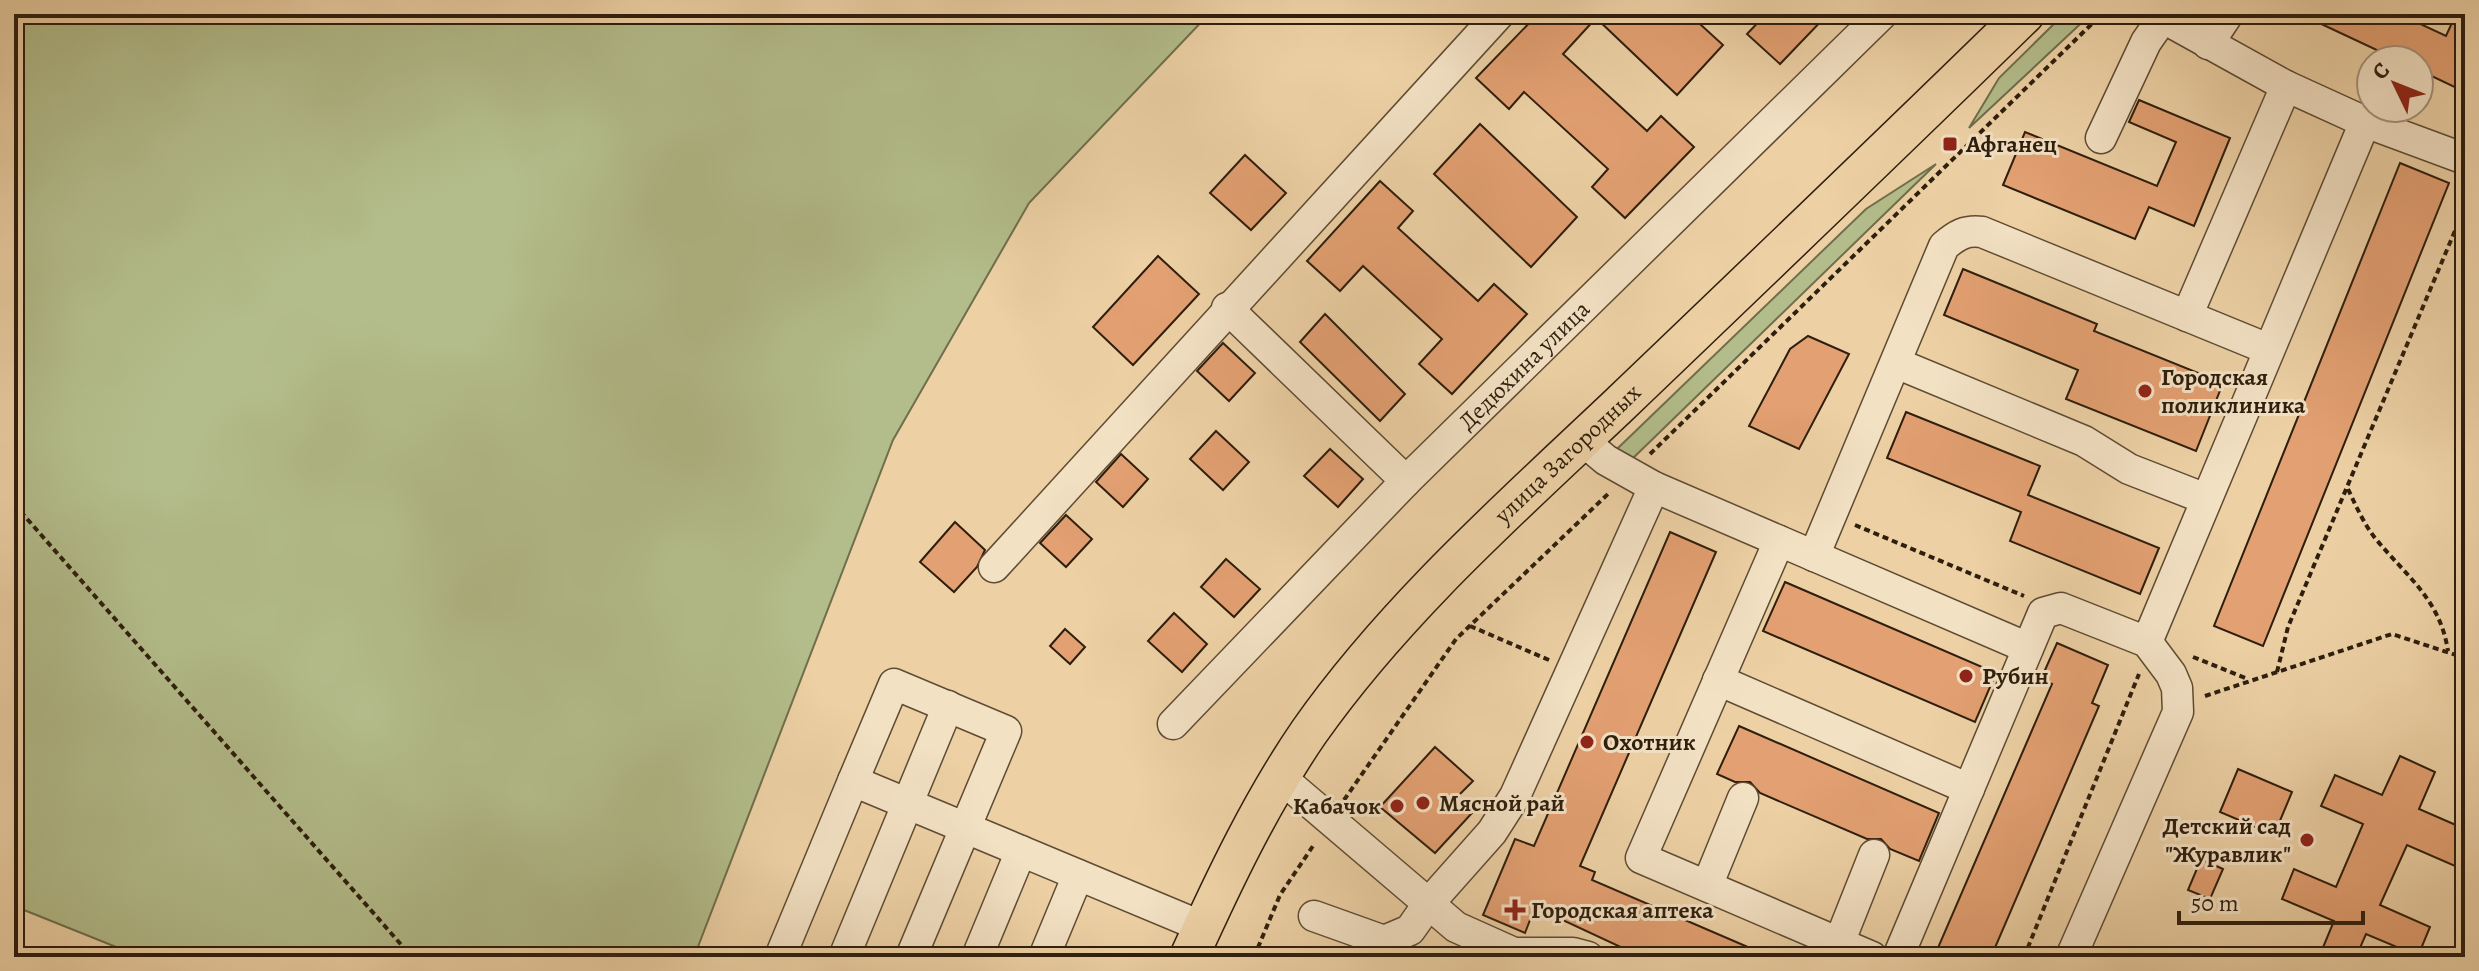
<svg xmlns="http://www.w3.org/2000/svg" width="2479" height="971" viewBox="0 0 2479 971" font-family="Alegreya,serif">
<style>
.green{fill:#b3bd8b;stroke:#706e4c;stroke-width:2}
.building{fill:#e3a072;stroke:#2e1e0d;stroke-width:2}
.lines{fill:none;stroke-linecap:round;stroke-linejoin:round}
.minor-casing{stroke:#5e4b33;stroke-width:33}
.major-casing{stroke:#2e1e0d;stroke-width:41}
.path{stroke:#2e1e0d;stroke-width:4;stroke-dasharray:6 4;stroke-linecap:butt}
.minor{stroke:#f3e1c4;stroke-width:30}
.major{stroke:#edd1a5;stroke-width:38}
.poi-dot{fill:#8f2418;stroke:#f3e1c4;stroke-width:3}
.labels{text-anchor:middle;stroke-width:6;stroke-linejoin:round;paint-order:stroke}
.poi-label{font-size:24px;font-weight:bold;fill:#2e1e0d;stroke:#f3e1c4;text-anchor:start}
.street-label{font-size:24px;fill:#2e1e0d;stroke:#f3e1c4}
</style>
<rect width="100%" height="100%" fill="#edd1a5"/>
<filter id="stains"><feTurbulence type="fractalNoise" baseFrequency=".0025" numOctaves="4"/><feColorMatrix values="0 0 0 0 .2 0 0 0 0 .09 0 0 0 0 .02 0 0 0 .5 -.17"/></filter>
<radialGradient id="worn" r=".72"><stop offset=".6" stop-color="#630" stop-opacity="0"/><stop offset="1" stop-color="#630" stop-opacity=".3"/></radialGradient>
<!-- green -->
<g class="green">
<polygon points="14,14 1209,14 1029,203 893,440 694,957 141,957 14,906"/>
<polygon points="2064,14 2091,14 1969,128 1999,78"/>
<polygon points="1936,164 1630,461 1617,457 1617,449 1866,209"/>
</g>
<!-- building -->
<g class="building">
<polygon points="1538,14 1689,14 1723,45 1677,95 1596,18 1563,54 1647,131 1661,116 1694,147 1625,218 1592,187 1608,169 1524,92 1509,109 1476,78"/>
<polygon points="1766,14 1828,14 1780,64 1747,34"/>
<polygon points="2300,14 2399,14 2446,36 2456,14 2465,14 2465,92 2419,70 2419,60 2398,60"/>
<polygon points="2139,100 2230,138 2194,226 2149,207 2135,239 2003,185 2025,132 2157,186 2176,142 2129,122"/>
<polygon points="1480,124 1577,217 1531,267 1434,174"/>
<polygon points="1245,155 1286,193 1251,230 1210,193"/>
<polygon points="2400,163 2449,183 2263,646 2214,626"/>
<polygon points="1380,181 1413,211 1398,228 1478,301 1494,284 1527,314 1452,394 1419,364 1442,339 1363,266 1340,291 1307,261"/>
<polygon points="1158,256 1199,294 1133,365 1093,327"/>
<polygon points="1963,269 2097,324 2094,331 2223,383 2196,451 2066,399 2078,370 1944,315"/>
<polygon points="1325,314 1405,394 1380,421 1300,342"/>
<polygon points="1808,336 1849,354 1799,449 1749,426 1790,349"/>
<polygon points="1223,343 1255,373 1229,401 1197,371"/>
<polygon points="1906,412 2040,466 2028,495 2159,548 2140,594 2010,541 2021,512 1887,458"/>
<polygon points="1216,431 1249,462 1223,490 1190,459"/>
<polygon points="1330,449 1363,479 1338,507 1304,476"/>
<polygon points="1121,454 1148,479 1123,507 1096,482"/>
<polygon points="1066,515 1092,539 1066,567 1040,543"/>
<polygon points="955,522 985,550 977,567 954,592 920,562"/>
<polygon points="1670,532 1716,552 1580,866 1595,872 1592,880 1771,957 1642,957 1535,907 1525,933 1483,915 1515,839 1534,846"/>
<polygon points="1226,559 1260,589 1234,617 1201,587"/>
<polygon points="1785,582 1996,673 1975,722 1763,631"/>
<polygon points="1174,613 1207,644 1182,672 1148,641"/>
<polygon points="1065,629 1085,647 1070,664 1050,646"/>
<polygon points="2057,643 2108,665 2092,703 2099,706 1991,957 1934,957 2052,684 2041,679"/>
<polygon points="1739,726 1939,813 1919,861 1890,849 1881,839 1867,839 1760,793 1750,782 1735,782 1717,774"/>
<polygon points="1435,747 1473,781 1456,798 1472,813 1435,853 1380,807"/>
<polygon points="2400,756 2435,772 2419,809 2465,829 2465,844 2455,866 2407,845 2380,905 2430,927 2418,956 2366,934 2356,957 2319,957 2334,921 2282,899 2294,869 2336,887 2363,824 2321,806 2335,775 2382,795"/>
<polygon points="2238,769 2292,792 2274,835 2220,812"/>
<polygon points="2201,859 2223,869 2210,899 2188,890"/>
</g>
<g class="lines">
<defs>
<g id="minor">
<polyline points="2208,44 2228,14"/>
<polyline points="2365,122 2465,159"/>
<polyline points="2101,138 2146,42 2162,19"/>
<polyline points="1227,308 1406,481"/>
<polyline points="2187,316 2286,86"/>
<polyline points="1896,363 2084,441 2129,469 2206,499"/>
<polyline points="1582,440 1606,460 1654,487 2028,648"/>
<polyline points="1779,541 1641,858 1872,957"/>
<path d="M1814,556l130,-310c13,-11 21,-16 38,-14l286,117"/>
<polyline points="994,567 1499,14"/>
<polyline points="2147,642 2365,122 2286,86 2156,14"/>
<polyline points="1718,680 1969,789"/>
<path id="s1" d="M1173,724l233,-243 476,-467"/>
<polyline points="1280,777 1456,927 1514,953 1573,953 1588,957"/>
<polyline points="853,781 894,684 1006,731 911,957"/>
<polyline points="1707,886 1743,798"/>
<polyline points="1314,916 1384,941 1410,930 1429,903 1492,832 1515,796 1654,487"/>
<polyline points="1839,943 1874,855"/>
<polyline points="780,957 853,781 1021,851"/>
<polyline points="844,957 948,706"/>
<polyline points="977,957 1021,851 1203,927"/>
<polyline points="1044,957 1078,875"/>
<polyline points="1898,957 2043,613 2061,608 2147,642 2171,674 2177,688 2178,712 2071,957"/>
</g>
<g id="major">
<path id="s2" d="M1189,957c35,-77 72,-155 120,-225 85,-121 200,-223 307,-324 137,-131 274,-262 409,-394"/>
</g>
</defs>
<!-- minor casing -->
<use href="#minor" class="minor-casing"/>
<!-- major casing -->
<use href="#major" class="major-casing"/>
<!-- path -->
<g class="path">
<polyline points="1650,454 2102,14"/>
<path d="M2348,489c8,17 16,35 27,49 32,39 65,61 73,113"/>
<polyline points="14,504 412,957"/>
<polyline points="1855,525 2024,596"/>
<polyline points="1470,626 1549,660"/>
<polyline points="2193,657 2248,679"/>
<polyline points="2277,672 2288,627 2465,207"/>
<polyline points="2205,696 2392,634 2465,658"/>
<polyline points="1344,800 1456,639 1609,493"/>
<polyline points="1254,957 1280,895 1315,843"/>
<polyline points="2024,957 2139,674"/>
</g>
<!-- minor -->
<use href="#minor" class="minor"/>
<!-- major -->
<use href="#major" class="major"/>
</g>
<!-- markers -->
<g class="poi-dot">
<rect x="1942" y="136" width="16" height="16" rx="4"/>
<circle cx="2145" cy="391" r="8"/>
<circle cx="1966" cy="676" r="8"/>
<circle cx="1587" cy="742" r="8"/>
<circle cx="1423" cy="803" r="8"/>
<circle cx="1397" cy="806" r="8"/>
<circle cx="2307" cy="840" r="8"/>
<path d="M1511 898h8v8h8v8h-8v8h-8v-8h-8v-8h8z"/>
</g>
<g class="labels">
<!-- poi labels -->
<g class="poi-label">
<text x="1966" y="152">Афганец</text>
<text x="2161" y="385">Городская<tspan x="2161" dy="28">поликлиника</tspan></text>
<text x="1982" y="684">Рубин</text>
<text x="1603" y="750">Охотник</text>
<text x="1439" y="811">Мясной рай</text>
<text x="1381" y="814" text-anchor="end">Кабачок</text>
<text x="2291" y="834" text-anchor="end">Детский сад<tspan x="2291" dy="28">"Журавлик"</tspan></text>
<text x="1531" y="918">Городская аптека</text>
</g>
<!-- street labels -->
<g class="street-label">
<text dy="8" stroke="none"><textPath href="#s1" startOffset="502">Дедюхина улица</textPath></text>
<text dy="8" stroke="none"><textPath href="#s2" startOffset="636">улица Загородных</textPath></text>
</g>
</g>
<!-- margin -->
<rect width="2479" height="971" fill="none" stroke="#edd1a5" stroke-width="48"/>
<rect x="16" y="16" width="2447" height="939" fill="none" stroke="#2e1e0d" stroke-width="4"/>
<rect x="24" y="24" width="2431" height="923" fill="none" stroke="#2e1e0d" stroke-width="2"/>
<!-- north arrow -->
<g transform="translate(2395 84) rotate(313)"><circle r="38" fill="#f3e1c4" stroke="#a4937b" stroke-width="2"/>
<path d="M0-6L14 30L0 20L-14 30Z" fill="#8f2418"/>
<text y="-12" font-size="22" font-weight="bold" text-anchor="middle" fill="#2e1e0d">С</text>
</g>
<!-- scale -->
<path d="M2179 911v12h184v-12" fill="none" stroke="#2e1e0d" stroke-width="4"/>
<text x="2191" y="911" font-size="24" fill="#2e1e0d" stroke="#f3e1c4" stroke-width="6" paint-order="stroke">50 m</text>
<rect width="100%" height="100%" filter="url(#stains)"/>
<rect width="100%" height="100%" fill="url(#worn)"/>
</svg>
